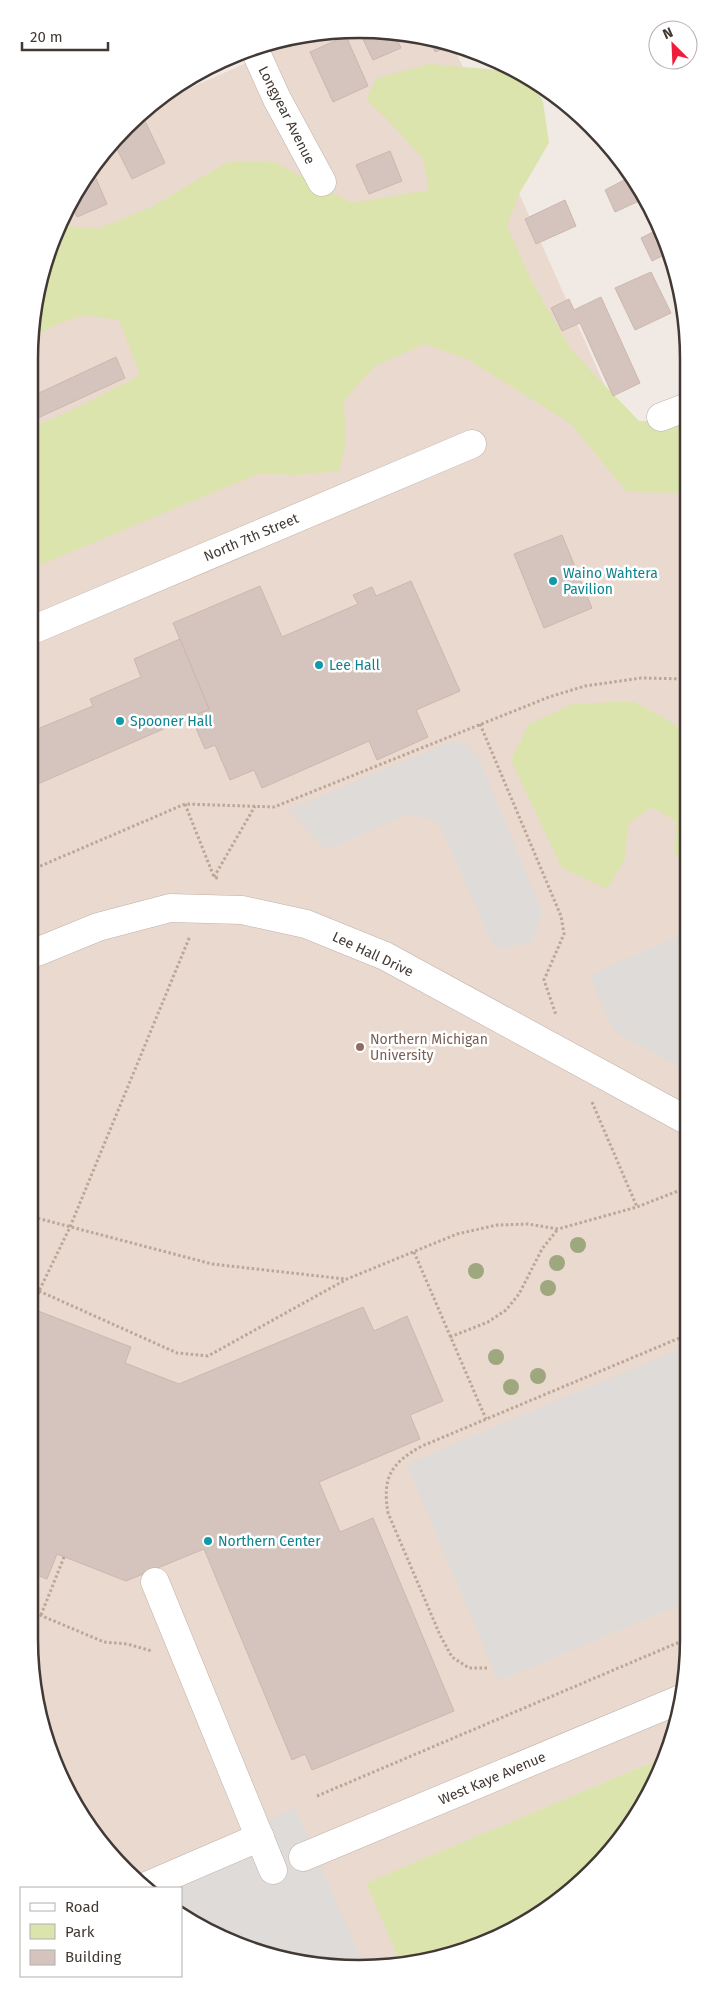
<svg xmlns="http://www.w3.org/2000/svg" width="718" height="1997" viewBox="0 0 718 1997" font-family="'Fira Sans',sans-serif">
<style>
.education{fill:#ead9ce}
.green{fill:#dce4ae}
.parking{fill:#dfdbd9}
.building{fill:#d5c4bd;stroke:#ccb7ad}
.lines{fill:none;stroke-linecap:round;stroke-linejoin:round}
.minor-casing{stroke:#bfb1aa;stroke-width:29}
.path{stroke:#bda599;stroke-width:3;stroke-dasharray:2.5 2.5;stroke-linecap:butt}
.minor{stroke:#fff;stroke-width:28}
.tree{fill:#9ea77e}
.culture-dot{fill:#0f9aa8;stroke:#fff;stroke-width:2}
.education-dot{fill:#8d6e63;stroke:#fff;stroke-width:2}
.labels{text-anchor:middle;stroke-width:5;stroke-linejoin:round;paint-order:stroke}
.street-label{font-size:14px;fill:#423834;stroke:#fff}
.culture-label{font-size:14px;fill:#0d838f;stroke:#fff;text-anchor:start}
.education-label{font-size:14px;fill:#785e54;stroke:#fff;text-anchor:start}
.rim{fill:none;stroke:#423834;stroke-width:2.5}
</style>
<rect width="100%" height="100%" fill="#f1e9e4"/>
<!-- education -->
<polygon class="education" points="380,29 444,40 452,43 636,456 687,433 689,1638 678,1723 662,1758 367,1883 401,1964 381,1968 316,1965 213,1934 181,1915 181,1888 145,1888 111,1856 54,1764 35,1702 29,359 40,274 63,213 97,158 141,111 147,107 316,32"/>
<!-- green -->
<g class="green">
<polygon points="430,64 521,72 531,78 543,102 549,143 519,194 507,226 532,282 572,351 639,421 687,420 687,496 677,493 627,492 570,423 467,359 425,344 375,366 344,400 346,443 339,471 297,475 258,474 30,569 29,429 83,405 140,375 119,320 84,315 60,323 31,338 40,274 58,225 98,229 151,207 228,162 272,161 352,203 429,190 423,159 386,118 366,99 377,78"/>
<polygon points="632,701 665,718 687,735 688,872 674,851 676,821 652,807 628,824 625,859 607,889 562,868 511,760 529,724 573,704"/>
<polygon points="662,1758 633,1822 593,1871 543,1912 444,1957 401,1964 366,1883"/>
</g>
<!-- parking -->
<g class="parking">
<polygon points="460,742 468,746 478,756 542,912 532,942 495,950 441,827 431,819 414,815 401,817 327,850 288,810 447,743"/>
<polygon points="688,932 688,1072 614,1031 589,975"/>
<polygon points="689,1345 689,1601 498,1681 407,1464"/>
<polygon points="295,1808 365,1967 316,1965 213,1934 181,1915 181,1888 145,1888 133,1877"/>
</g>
<!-- building -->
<g class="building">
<polygon points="380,29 394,32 401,48 373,60 360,33 368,30"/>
<polygon points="346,36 368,86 333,102 310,52"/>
<polygon points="429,37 444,40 454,44 435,52"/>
<polygon points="144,119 165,163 132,179 113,141 125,128"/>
<polygon points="390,151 402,181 369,194 356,165"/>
<polygon points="91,167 107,204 77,217 70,201"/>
<polygon points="628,178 639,201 615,212 605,190"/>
<polygon points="565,200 576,226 536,244 525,219"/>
<polygon points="655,231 666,254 652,261 641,238"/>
<polygon points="651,272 671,313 635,330 615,288"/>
<polygon points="601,297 640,383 613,396 580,323 562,331 551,308 569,299 574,310"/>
<polygon points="116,357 125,378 29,422 29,372 39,393"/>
<polygon points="562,535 592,608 544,628 514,554"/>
<polygon points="411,581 460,691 416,710 428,737 377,760 369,741 262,788 254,770 230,780 215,745 205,749 191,717 209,709 173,623 260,586 282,637 358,604 353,595 372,587 376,596"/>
<polygon points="180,639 209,709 31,787 30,732 93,706 90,699 141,677 134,659"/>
<polygon points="363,1307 374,1331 407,1316 443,1401 410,1415 420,1439 319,1482 340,1532 373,1518 454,1711 312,1770 305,1754 292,1760 204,1549 126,1581 57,1554 47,1579 34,1574 33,1309 131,1347 125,1363 179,1384"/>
</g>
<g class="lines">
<defs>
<g id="minor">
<polyline points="253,46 277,99 322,182"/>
<polyline points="661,417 687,407"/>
<polyline points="30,631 472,444"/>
<polyline points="32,954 98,927 170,908 242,910 306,924 385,956 688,1121"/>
<polyline points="155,1582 273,1870"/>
<polyline points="303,1857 681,1699"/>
<polyline points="144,1887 260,1837"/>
</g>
</defs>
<!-- minor casing -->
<use href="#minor" class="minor-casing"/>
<!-- path -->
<g class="path">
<polyline points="480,724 561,916 564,934 544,980 556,1015"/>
<polyline points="185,804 214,877 220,879"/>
<polyline points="31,870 185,804 274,807 549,697 585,686 641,678 687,679"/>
<polyline points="214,877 255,806"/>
<polyline points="592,1102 637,1207"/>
<polyline points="33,1217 212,1264 345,1279"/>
<polyline points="414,1252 486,1419"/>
<polyline points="33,1280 39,1291 33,1289"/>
<polyline points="39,1291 177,1353 208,1356 347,1279 457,1234 497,1225 528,1224 558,1229 637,1207 688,1187"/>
<polyline points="34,1309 39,1291 70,1227 190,936"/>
<polyline points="450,1337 488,1322 506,1310 519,1294 542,1249 558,1229"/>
<polyline points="35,1613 104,1642 127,1644 152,1651"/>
<polyline points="41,1615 64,1557"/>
<path d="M487,1668h-18l-17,-11 -12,-22 -52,-122c-6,-36 3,-50 34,-67l267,-112"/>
<polyline points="317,1796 689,1638"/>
</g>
<!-- minor -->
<use href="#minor" class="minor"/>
</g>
<!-- trees -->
<g class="tree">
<circle cx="578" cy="1245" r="8"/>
<circle cx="557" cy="1263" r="8"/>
<circle cx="476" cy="1271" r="8"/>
<circle cx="548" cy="1288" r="8"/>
<circle cx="496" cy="1357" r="8"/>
<circle cx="538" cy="1376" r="8"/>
<circle cx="511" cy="1387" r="8"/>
</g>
<!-- markers -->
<g class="culture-dot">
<circle cx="553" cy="581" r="5"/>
<circle cx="319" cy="665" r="5"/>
<circle cx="120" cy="721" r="5"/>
<circle cx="208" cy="1541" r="5"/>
</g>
<circle class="education-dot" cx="360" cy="1047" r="5"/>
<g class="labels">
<!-- street labels -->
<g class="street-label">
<text transform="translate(287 115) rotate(63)" y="5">Longyear Avenue</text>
<text transform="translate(251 537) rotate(-23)" y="5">North 7th Street</text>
<text transform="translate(373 954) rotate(25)" y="5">Lee Hall Drive</text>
<text transform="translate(492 1778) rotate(-23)" y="5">West Kaye Avenue</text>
</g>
<!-- culture labels -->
<g class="culture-label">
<text x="563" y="578">Waino Wahtera<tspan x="563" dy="16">Pavilion</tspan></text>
<text x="329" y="670">Lee Hall</text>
<text x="130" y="726">Spooner Hall</text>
<text x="218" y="1546">Northern Center</text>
</g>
<!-- education labels -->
<g class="education-label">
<text x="370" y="1044">Northern Michigan<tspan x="370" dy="16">University</tspan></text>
</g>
</g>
<!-- crop -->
<path d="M0 0H718V1997H0ZM359 38H359A321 321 0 0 1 680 359V1639A321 321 0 0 1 359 1960H359A321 321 0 0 1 38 1639V359A321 321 0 0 1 359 38Z" fill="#fff" fill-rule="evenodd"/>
<path class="rim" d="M359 38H359A321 321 0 0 1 680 359V1639A321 321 0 0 1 359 1960H359A321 321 0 0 1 38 1639V359A321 321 0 0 1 359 38Z"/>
<!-- legend -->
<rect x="20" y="1887" width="162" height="90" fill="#ffffff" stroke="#b3afae"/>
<rect x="30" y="1903" width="25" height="8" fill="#ffffff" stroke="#b3afae"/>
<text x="65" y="1912" font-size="15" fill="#423834">Road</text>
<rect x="30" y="1924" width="25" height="15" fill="#dce4ae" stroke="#b3afae"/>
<text x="65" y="1937" font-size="15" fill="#423834">Park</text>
<rect x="30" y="1950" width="25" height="15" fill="#d5c4bd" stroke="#b3afae"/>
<text x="65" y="1962" font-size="15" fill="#423834">Building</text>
<!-- north arrow -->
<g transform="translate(673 45) rotate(336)"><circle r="24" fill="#ffffff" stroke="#b3afae"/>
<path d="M0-4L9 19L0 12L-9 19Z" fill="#f01c3c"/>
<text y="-8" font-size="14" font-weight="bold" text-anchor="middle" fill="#423834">N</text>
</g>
<!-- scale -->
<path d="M22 42v8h86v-8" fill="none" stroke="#423834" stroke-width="2.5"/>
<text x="30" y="42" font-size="15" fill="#423834" stroke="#ffffff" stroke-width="4" paint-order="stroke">20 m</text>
</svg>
